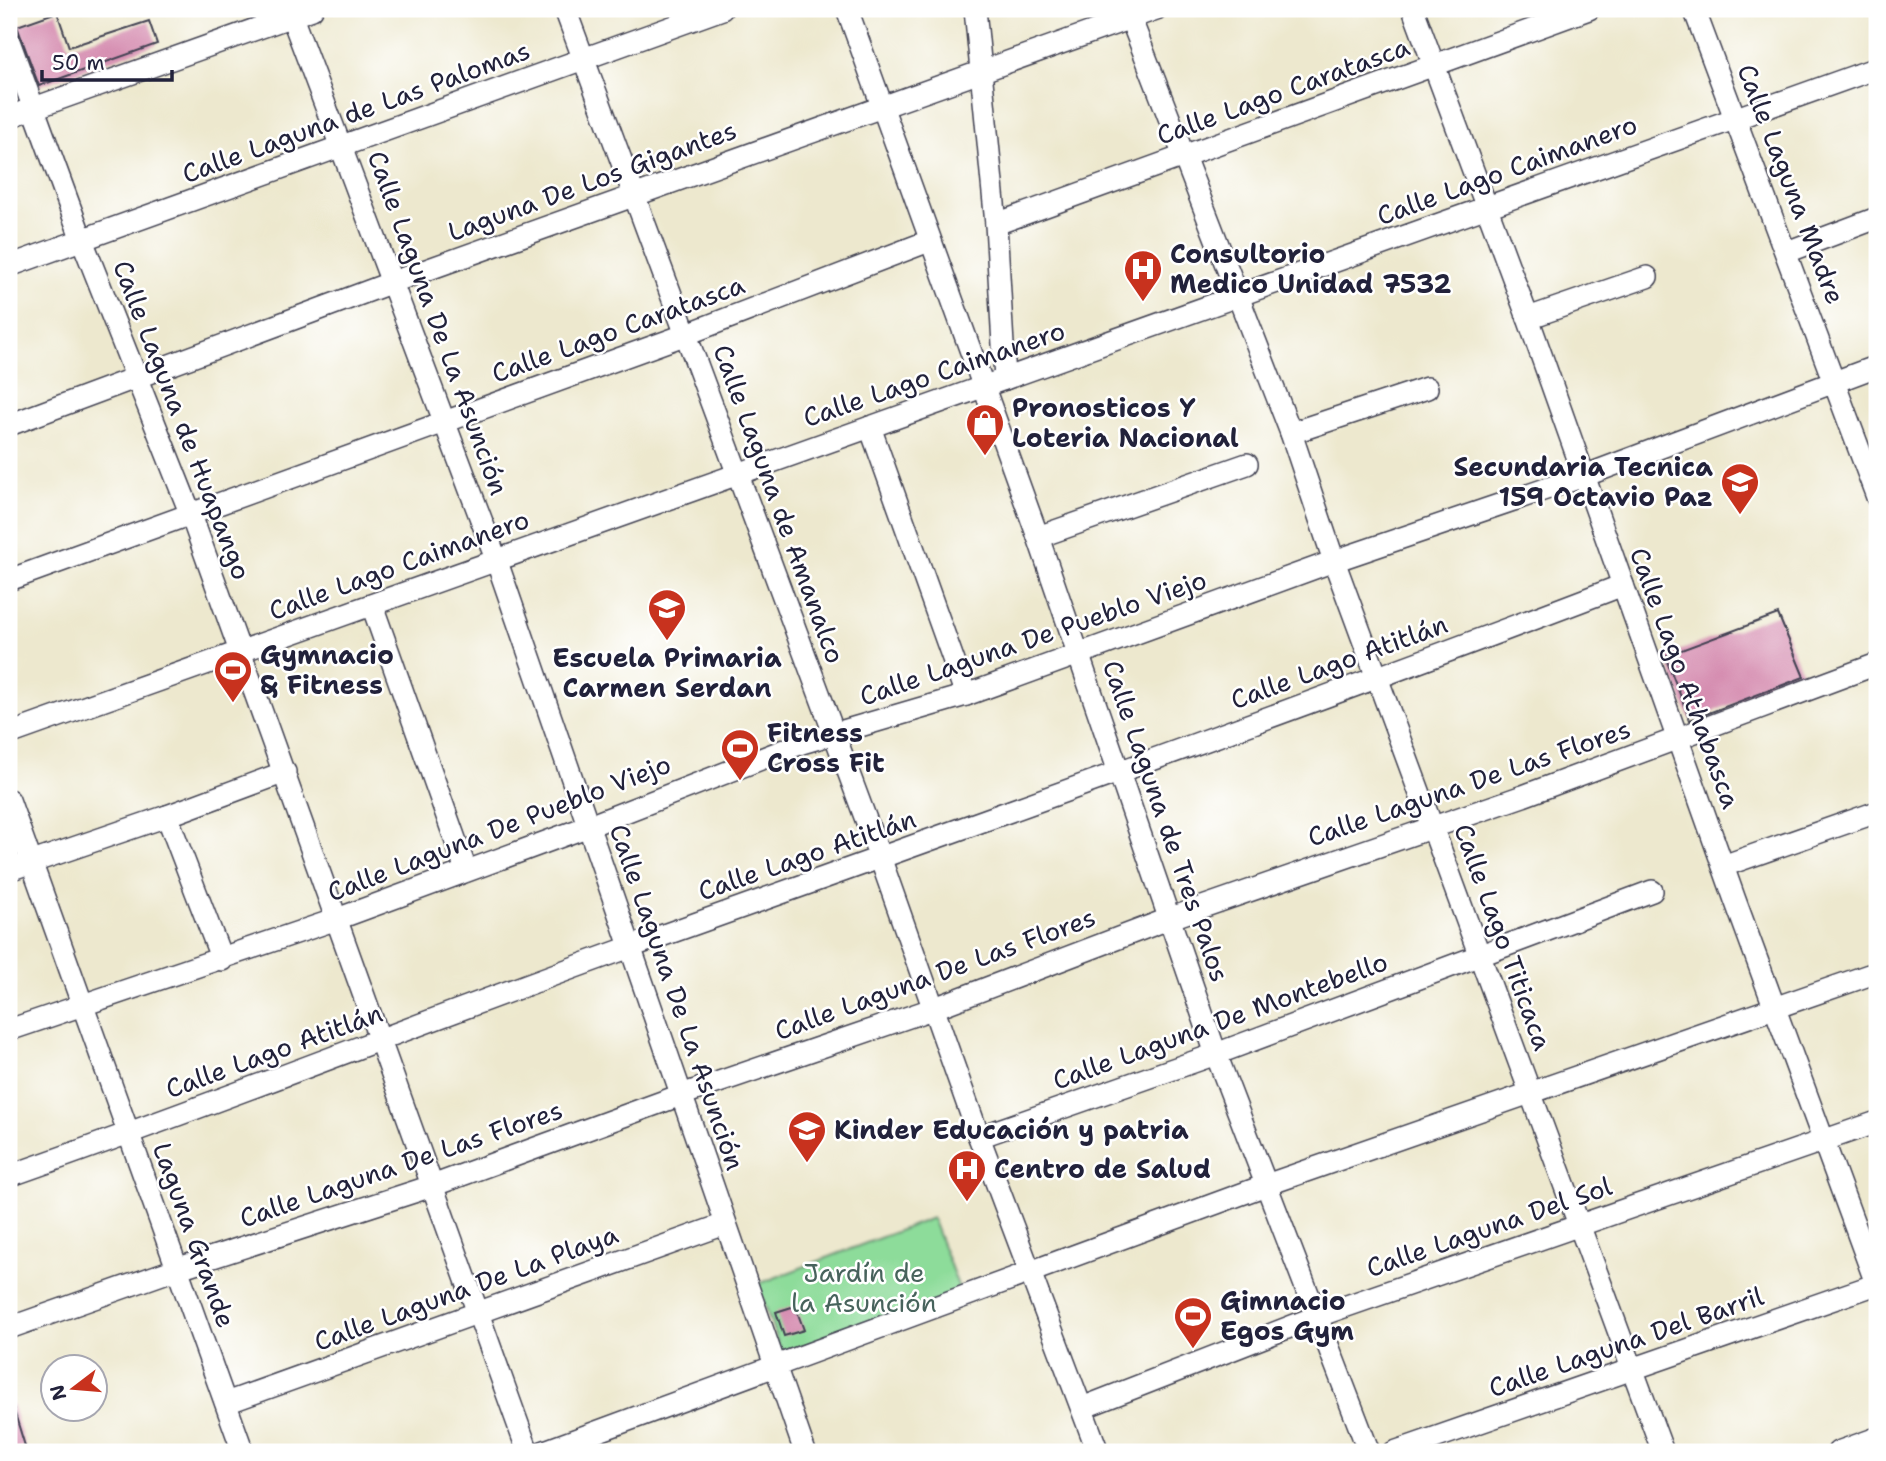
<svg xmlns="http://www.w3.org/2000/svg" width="1886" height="1461" viewBox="0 0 1886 1461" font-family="'Shantell Sans',sans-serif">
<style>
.green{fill:#8ddc9a;stroke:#587f6a;stroke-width:2}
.building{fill:#d68eb1}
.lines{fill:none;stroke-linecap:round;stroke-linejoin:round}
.minor-casing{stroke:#404051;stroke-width:24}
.minor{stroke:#fff;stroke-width:21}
.labels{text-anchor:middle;stroke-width:5;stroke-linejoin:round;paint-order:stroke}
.street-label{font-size:26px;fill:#22223b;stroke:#fff}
.poi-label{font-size:26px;font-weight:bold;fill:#22223b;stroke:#fff;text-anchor:start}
.park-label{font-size:26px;fill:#47635c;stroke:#fff}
</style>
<rect width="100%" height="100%" fill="#fff"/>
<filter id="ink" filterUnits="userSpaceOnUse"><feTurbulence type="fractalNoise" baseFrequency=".0143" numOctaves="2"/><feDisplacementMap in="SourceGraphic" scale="14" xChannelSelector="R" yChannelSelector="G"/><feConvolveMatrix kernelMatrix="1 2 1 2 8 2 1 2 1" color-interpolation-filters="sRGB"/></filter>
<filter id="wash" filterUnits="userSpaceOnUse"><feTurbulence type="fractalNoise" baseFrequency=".00686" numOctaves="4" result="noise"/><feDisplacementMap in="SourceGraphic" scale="28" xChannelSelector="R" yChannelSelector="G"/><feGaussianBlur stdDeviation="1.57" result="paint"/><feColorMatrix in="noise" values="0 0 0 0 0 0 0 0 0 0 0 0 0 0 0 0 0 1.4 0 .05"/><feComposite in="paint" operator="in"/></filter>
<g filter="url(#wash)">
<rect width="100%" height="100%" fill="#ede8ce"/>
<!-- green -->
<polygon class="green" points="932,1218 962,1296 781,1353 758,1284"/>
<g id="blocks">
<!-- building -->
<g class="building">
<polygon points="57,12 69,47 149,21 157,44 39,86 17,26"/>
<polygon points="1778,614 1804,677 1690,720 1665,656"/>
<polygon points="795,1306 804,1330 784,1336 776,1312"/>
<polygon points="12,1404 25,1446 9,1451 9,1405"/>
</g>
</g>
</g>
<g filter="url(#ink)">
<use href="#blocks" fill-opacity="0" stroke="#404051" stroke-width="2"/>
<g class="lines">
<defs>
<g id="minor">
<polyline points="289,9 496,559 805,1452"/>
<polyline points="565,9 881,860 979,1137 1098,1452"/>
<polyline points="847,9 1038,537 1216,1054 1369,1452"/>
<polyline points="975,9 996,224 1005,379"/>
<polyline points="1127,9 1291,433 1334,561 1663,1452"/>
<polyline points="1413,9 1528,318 1735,900 1877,1286"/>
<polyline points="1694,9 1877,497"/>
<polyline points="9,41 82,240 191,515 528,1452"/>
<polyline points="9,117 312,9"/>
<polyline points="996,224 1589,9"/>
<polyline points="1787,252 1877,218"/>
<polyline points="9,266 722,9"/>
<polyline points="1528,318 1647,277"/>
<polyline points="9,425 390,283 1156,9"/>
<polyline points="870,427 966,695"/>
<polyline points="1291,433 1427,388"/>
<polyline points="1038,537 1247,464"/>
<polyline points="9,580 687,334 929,241"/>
<polyline points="372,605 466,870"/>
<polyline points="9,734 1877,68"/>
<polyline points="9,800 243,1452"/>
<polyline points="167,816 222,960"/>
<polyline points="1723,866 1877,812"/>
<polyline points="9,870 167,816 285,772"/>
<polyline points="9,1030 337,919 589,826 802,743 966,695 1334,561 1584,476 1877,366"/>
<polyline points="979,1137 1216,1054 1652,891"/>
<path d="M9,1176c209,-73 415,-155 624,-230 330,-118 661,-235 990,-361"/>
<polyline points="9,1328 176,1269 432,1186 681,1095 932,1009 1171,918 1523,796 1877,664"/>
<polyline points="226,1403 725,1224"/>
<polyline points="1082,1408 1318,1316 1877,1122"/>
<polyline points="542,1452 1266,1185 1869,975"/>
<polyline points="1394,1452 1877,1284"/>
<polyline points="1838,1452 1877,1438"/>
</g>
</defs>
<!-- minor casing -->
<use href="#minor" class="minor-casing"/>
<!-- minor -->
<use href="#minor" class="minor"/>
</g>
</g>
<!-- icons -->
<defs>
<symbol id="hospital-pin" viewBox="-11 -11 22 30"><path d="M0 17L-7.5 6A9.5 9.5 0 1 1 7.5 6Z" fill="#c8321e" stroke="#fff"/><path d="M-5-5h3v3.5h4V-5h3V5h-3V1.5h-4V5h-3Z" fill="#fff"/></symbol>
<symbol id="shop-pin" viewBox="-11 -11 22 30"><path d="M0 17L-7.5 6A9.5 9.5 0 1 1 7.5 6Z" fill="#c8321e" stroke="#fff"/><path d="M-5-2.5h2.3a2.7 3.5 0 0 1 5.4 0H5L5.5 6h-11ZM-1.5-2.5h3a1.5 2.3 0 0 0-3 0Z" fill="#fff"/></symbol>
<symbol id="university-pin" viewBox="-11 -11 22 30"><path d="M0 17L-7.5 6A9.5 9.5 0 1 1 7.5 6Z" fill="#c8321e" stroke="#fff"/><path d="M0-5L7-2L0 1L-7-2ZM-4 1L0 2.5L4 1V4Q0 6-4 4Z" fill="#fff"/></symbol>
<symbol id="school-pin" viewBox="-11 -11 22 30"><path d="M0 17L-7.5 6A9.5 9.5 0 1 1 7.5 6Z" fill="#c8321e" stroke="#fff"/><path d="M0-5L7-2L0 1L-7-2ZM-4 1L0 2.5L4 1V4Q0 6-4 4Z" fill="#fff"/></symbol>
<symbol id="stadium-pin" viewBox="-11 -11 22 30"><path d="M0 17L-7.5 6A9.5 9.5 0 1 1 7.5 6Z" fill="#c8321e" stroke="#fff"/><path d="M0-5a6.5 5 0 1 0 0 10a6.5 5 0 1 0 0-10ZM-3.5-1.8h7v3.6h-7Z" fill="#fff"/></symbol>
</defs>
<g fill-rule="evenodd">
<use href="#hospital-pin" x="1121" y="247" width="44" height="60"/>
<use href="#shop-pin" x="963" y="401" width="44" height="60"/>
<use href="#university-pin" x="1718" y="460" width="44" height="60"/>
<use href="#school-pin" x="645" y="586" width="44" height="60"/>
<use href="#stadium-pin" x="211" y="648" width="44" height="60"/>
<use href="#stadium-pin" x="718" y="726" width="44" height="60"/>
<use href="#school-pin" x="785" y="1108" width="44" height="60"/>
<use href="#hospital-pin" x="945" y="1147" width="44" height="60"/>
<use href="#stadium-pin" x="1171" y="1294" width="44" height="60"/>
</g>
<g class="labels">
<!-- street labels -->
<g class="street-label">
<text transform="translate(1283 91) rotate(-20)" y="9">Calle Lago Caratasca</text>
<text transform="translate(356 112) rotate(-20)" y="9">Calle Laguna de Las Palomas</text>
<text transform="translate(1507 170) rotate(-20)" y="9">Calle Lago Caimanero</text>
<text transform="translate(592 181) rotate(-20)" y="9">Laguna De Los Gigantes</text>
<text transform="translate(1791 184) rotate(69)" y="9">Calle Laguna Madre</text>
<text transform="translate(438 323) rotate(70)" y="9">Calle Laguna De La Asunción</text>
<text transform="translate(618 329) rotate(-20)" y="9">Calle Lago Caratasca</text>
<text transform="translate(934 374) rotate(-19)" y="9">Calle Lago Caimanero</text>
<text transform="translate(182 420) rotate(69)" y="9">Calle Laguna de Huapango</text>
<text transform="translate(779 504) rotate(70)" y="9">Calle Laguna de Amanalco</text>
<text transform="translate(399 565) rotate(-20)" y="9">Calle Lago Caimanero</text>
<text transform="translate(1033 638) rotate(-19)" y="9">Calle Laguna De Pueblo Viejo</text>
<text transform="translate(1339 662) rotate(-20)" y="9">Calle Lago Atitlán</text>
<text transform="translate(1685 678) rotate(70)" y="9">Calle Lago Athabasca</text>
<text transform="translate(1469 783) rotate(-19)" y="9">Calle Laguna De Las Flores</text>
<text transform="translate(1166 821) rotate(71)" y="9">Calle Laguna de Tres Palos</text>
<text transform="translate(499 828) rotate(-21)" y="9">Calle Laguna De Pueblo Viejo</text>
<text transform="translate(807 855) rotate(-19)" y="9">Calle Lago Atitlán</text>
<text transform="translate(1503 937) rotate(70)" y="9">Calle Lago Titicaca</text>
<text transform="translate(935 974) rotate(-20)" y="9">Calle Laguna De Las Flores</text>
<text transform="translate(677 997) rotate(71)" y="9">Calle Laguna De La Asunción</text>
<text transform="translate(1220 1021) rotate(-20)" y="9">Calle Laguna De Montebello</text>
<text transform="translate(274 1051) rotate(-20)" y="9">Calle Lago Atitlán</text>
<text transform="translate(401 1164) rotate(-19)" y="9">Calle Laguna De Las Flores</text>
<text transform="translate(1489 1227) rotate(-19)" y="9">Calle Laguna Del Sol</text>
<text transform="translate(194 1235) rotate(70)" y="9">Laguna Grande</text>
<text transform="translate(466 1288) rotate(-20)" y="9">Calle Laguna De La Playa</text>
<text transform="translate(1626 1342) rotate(-19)" y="9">Calle Laguna Del Barril</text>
</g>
<!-- poi labels -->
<g class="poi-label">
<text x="1170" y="263">Consultorio<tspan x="1170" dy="30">Medico Unidad 7532</tspan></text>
<text x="1012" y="417">Pronosticos Y<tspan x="1012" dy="30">Loteria Nacional</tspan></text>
<text x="1713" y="476" text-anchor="end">Secundaria Tecnica<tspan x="1713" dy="30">159 Octavio Paz</tspan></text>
<text x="260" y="664">Gymnacio<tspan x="260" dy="30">&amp; Fitness</tspan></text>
<text x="667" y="667" text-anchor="middle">Escuela Primaria<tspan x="667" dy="30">Carmen Serdan</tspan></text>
<text x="767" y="742">Fitness<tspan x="767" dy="30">Cross Fit</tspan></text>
<text x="834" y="1139">Kinder Educación y patria</text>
<text x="994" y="1178">Centro de Salud</text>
<text x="1220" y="1310">Gimnacio<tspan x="1220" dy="30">Egos Gym</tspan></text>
</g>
<!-- park labels -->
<g class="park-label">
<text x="864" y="1282">Jardín de<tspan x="864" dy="30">la Asunción</tspan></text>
</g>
</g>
<!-- margin -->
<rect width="1886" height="1461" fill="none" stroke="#fff" stroke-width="35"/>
<!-- north arrow -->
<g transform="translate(74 1388) rotate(254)"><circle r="33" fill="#ffffff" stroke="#a7a7b1" stroke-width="2"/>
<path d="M0-5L12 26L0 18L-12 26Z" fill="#c8321e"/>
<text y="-10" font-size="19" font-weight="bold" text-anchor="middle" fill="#22223b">N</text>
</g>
<!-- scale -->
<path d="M42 70v10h130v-10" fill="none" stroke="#22223b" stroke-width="3.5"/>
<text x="52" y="70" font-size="21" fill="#22223b" stroke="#ffffff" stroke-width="5" paint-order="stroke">50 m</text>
</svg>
